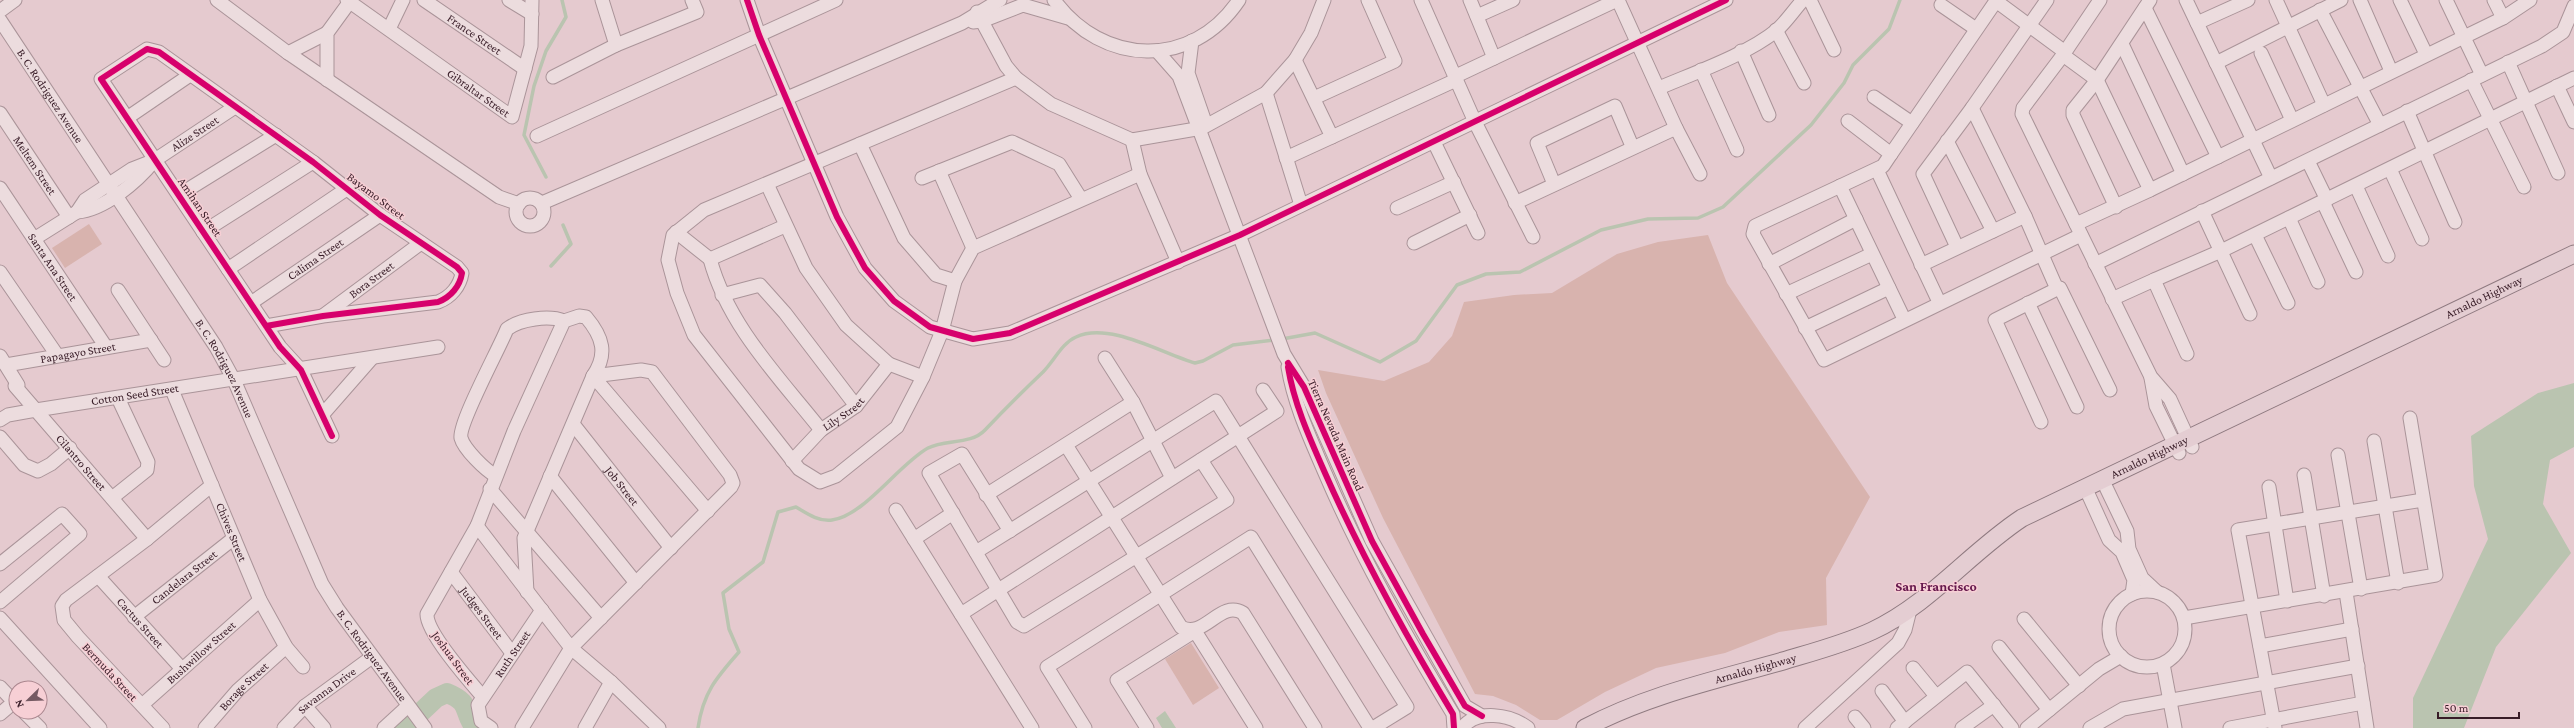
<svg xmlns="http://www.w3.org/2000/svg" width="2574" height="728" viewBox="0 0 2574 728" font-family="'Crimson Pro',serif">
<style>
.green{fill:#d8b3ae}
.water{fill:#bac4b0}
.lines{fill:none;stroke-linecap:round;stroke-linejoin:round}
.stream{stroke:#bac4b0;stroke-width:3.5}
.river{stroke:#bac4b0;stroke-width:20}
.minor-casing{stroke:#aa9499;stroke-width:15}
.major-casing{stroke:#8f7a80;stroke-width:19}
.minor{stroke:#ecdcde;stroke-width:13}
.major{stroke:#e4cdd2;stroke-width:17}
.cycleway-casing{stroke:#f7cfd5;stroke-width:8}
.cycleway{stroke:#d6006c;stroke-width:6}
.labels{text-anchor:middle;stroke-width:3;stroke-linejoin:round;paint-order:stroke}
.street-label{font-size:12px;fill:#381c27;stroke:#f7cfd5}
.quarter-label{font-size:14px;font-weight:bold;fill:#66194d;stroke:#f7cfd5}
</style>
<rect width="100%" height="100%" fill="#e5cacf"/>
<!-- green -->
<g class="green">
<polygon points="89,224 102,244 65,268 52,248"/>
<polygon points="1708,235 1727,283 1870,497 1826,578 1827,625 1779,632 1725,653 1656,668 1605,692 1557,720 1540,720 1516,705 1493,696 1475,694 1383,518 1326,393 1318,370 1384,381 1429,362 1452,336 1464,302 1514,295 1552,293 1617,254 1658,242"/>
<polygon points="1191,643 1219,688 1193,705 1165,659"/>
</g>
<!-- water -->
<g class="water">
<polygon points="2574,383 2574,447 2550,460 2543,504 2571,553 2496,647 2464,728 2413,728 2413,698 2488,539 2474,486 2471,436 2538,393"/>
<polygon points="1165,711 1176,728 1162,728 1156,718"/>
</g>
<g class="lines">
<!-- stream -->
<g class="stream">
<polyline points="546,177 524,135 534,86 546,51 566,17 562,0"/>
<polyline points="551,266 571,244 563,225"/>
<polyline points="1282,339 1315,333 1380,362 1416,341 1457,285 1486,274 1520,272 1601,230 1648,219 1698,218 1723,207 1811,125 1844,83 1853,65 1889,29 1900,0"/>
<path d="M698,728c5,-35 18,-50 41,-76l-10,-23 -6,-36 40,-31 15,-50 18,-5c10,6 23,15 36,13 32,-4 67,-56 96,-72 17,-9 43,-3 57,-18 19,-20 38,-39 58,-58 11,-11 19,-29 33,-35 33,-16 87,17 119,26l8,-2 30,-16 42,-5"/>
</g>
<!-- river -->
<path class="river" d="M404,728l32,-30 11,-5c25,10 15,18 28,35"/>
<defs>
<g id="minor">
<polyline points="217,0 288,53 327,33"/>
<path id="s1" d="M347,0l165,117 19,-71 1,-46"/>
<path id="s2" d="M424,0l101,69"/>
<polyline points="509,0 532,14"/>
<polyline points="602,0 616,45"/>
<polyline points="747,0 759,35 837,217 865,268 894,301 930,327 973,339 1010,333 1240,235 1726,0"/>
<path d="M1054,0c48,66 138,70 185,0"/>
<polyline points="1421,0 1475,122 1533,237"/>
<polyline points="1470,0 1494,58"/>
<polyline points="1618,0 1676,128 1700,174"/>
<polyline points="1810,0 1834,50"/>
<polyline points="2100,0 2063,55 2023,108 2022,114 2151,377 2170,399 2192,447"/>
<polyline points="2186,0 2271,178"/>
<polyline points="2276,0 2324,105"/>
<polyline points="2360,0 2391,71"/>
<polyline points="2400,0 2426,54"/>
<polyline points="2446,0 2482,75"/>
<polyline points="2494,0 2503,18"/>
<polyline points="1941,5 1976,29"/>
<polyline points="2145,8 2218,157"/>
<polyline points="2320,10 2380,125"/>
<polyline points="0,11 15,0"/>
<polyline points="977,12 1006,66 1016,78 1051,104 1132,140 1202,128 1266,93 1295,60 1311,33 1324,0"/>
<polyline points="1477,16 1513,0"/>
<path id="s3" d="M0,20l216,327 18,33 88,204 15,24 88,120"/>
<polyline points="973,22 982,21 1023,5 1068,18"/>
<polyline points="2197,23 2248,0"/>
<polyline points="389,29 403,0"/>
<polyline points="1776,30 1804,83"/>
<polyline points="1192,41 1188,73 1206,125"/>
<polyline points="2122,44 2183,174"/>
<polyline points="1157,51 1179,76 1284,354 1304,387 1372,541 1465,706 1482,716"/>
<polyline points="1741,51 1769,115"/>
<polyline points="288,53 499,197 519,204"/>
<polyline points="2261,53 2292,120"/>
<polyline points="2063,55 2097,80 2150,190"/>
<polyline points="1295,60 1332,137"/>
<polyline points="2508,62 2558,173"/>
<polyline points="2216,63 2341,0"/>
<polyline points="1701,70 1737,150"/>
<polyline points="1456,76 1617,0"/>
<polyline points="553,77 616,45 697,12 692,0"/>
<polyline points="1016,78 704,210 673,235 668,260 677,293 694,335 799,469 820,482 836,476 897,427 923,377 942,331 955,281 973,248 1140,174"/>
<polyline points="327,80 327,33 351,0"/>
<polyline points="2471,80 2524,187"/>
<polyline points="2557,86 2574,122"/>
<path d="M1659,88c35,-15 89,-34 118,-58 9,-8 17,-20 26,-30"/>
<polyline points="1266,93 1301,205"/>
<polyline points="1874,97 1912,123"/>
<polyline points="1314,98 1395,61 1368,0"/>
<polyline points="1972,108 2025,216 2057,289 1995,320 2041,422"/>
<polyline points="2407,111 2455,222"/>
<path id="s4" d="M0,113l69,104"/>
<polyline points="127,118 190,75"/>
<polyline points="1848,121 1891,154 1883,166 1755,226 1753,234 1824,360 2081,235"/>
<polyline points="537,136 836,0"/>
<polyline points="1132,140 1140,174 1178,262"/>
<polyline points="1947,141 1993,231"/>
<polyline points="1434,142 1478,233"/>
<polyline points="860,144 904,238 936,275 955,281"/>
<polyline points="1891,154 1996,1 2065,52"/>
<polyline points="1286,158 1456,80"/>
<polyline points="2308,161 2327,200"/>
<polyline points="2390,169 2422,239"/>
<polyline points="1877,170 1939,302"/>
<polyline points="939,171 973,248"/>
<polyline points="922,178 1012,142 1059,164 1081,199"/>
<polyline points="767,184 806,268 846,325 889,364 923,377"/>
<polyline points="1554,184 1537,143 1615,106 1632,146"/>
<polyline points="1840,186 1904,319"/>
<polyline points="2356,186 2388,256"/>
<path id="s5" d="M0,188l106,159"/>
<polyline points="179,195 276,135"/>
<circle cx="530" cy="212" r="14"/>
<polyline points="2323,202 2356,272"/>
<polyline points="542,203 962,23 1000,0"/>
<polyline points="1515,203 1676,128"/>
<polyline points="2116,207 2073,115 2073,110 2097,80 2150,0"/>
<polyline points="1397,208 1454,182"/>
<polyline points="2202,211 2250,314"/>
<path d="M77,212c27,-2 60,-30 77,-51"/>
<polyline points="2289,218 2318,282"/>
<polyline points="2076,224 2150,190 2503,18 2530,0"/>
<path d="M785,226l-75,33c18,67 69,118 111,171"/>
<polyline points="203,232 313,162"/>
<polyline points="676,232 710,259"/>
<polyline points="2255,235 2288,303"/>
<path id="s6" d="M34,239l43,-27 8,-12 47,-31 23,-9 80,-53"/>
<polyline points="1414,243 1470,215"/>
<polyline points="1957,247 1923,174 1972,108 2047,0"/>
<polyline points="1769,264 1856,219"/>
<polyline points="2095,264 2542,46 2563,32 2574,6"/>
<polyline points="1921,265 2025,216"/>
<polyline points="228,269 348,188"/>
<polyline points="0,272 57,355"/>
<polyline points="2057,289 2060,288 2110,390"/>
<polyline points="118,290 164,360"/>
<polyline points="1786,294 1872,254"/>
<polyline points="722,295 760,285 785,313 856,406"/>
<polyline points="2112,299 2154,280"/>
<path id="s7" d="M251,303l129,-88"/>
<polyline points="2028,303 2077,407"/>
<path id="s8" d="M324,315l97,-72"/>
<path d="M266,326l57,-10 115,-14c13,-5 22,-16 24,-29l-5,-6 -77,-52 -67,-53 -154,-110 -12,-3 -46,30 179,268 21,23 31,66"/>
<polyline points="1805,328 1889,288"/>
<polyline points="2187,354 2154,280 2221,251 2574,78"/>
<polyline points="0,356 18,385"/>
<polyline points="1105,358 1133,402 1172,478"/>
<path id="s9" d="M6,365l145,-25"/>
<path d="M1288,367c6,37 22,71 37,106 36,84 81,163 128,241l1,14"/>
<polyline points="2151,378 2156,406 2179,453"/>
<path id="s10" d="M15,386l132,153"/>
<path id="s11" d="M172,390l88,210 26,47 17,20"/>
<polyline points="323,414 372,358"/>
<path id="s12" d="M0,420l8,-5 28,-5 402,-63"/>
<path id="s13" d="M573,424l98,124"/>
<polyline points="0,437 24,465 38,471 51,464 70,448"/>
<polyline points="2374,441 2398,583"/>
<path d="M1066,445l115,182c23,13 39,-28 62,-14l72,115"/>
<polyline points="2338,455 2361,589"/>
<path id="s14" d="M792,461l29,-31 35,-24 33,-42"/>
<polyline points="2304,475 2324,596"/>
<path d="M496,476c-11,-6 -32,-27 -35,-38 -3,-14 39,-91 46,-109 13,-10 42,-14 57,-8"/>
<polyline points="550,476 636,583"/>
<polyline points="2102,479 2127,531 2129,549 2142,578 2157,592"/>
<polyline points="2085,487 2109,540 2122,552 2134,580 2132,594"/>
<polyline points="2269,487 2287,601"/>
<polyline points="490,489 601,618"/>
<polyline points="986,495 1133,402"/>
<polyline points="112,498 147,470 148,462 118,398"/>
<polyline points="896,510 1032,728"/>
<polyline points="477,526 571,648 731,487 733,483 730,475 652,372 641,370 593,376"/>
<polyline points="1010,531 962,454 929,473 1017,622 1024,626 1227,500 1201,460"/>
<polyline points="914,539 953,513"/>
<polyline points="976,552 1216,401 1407,707 1373,728"/>
<polyline points="0,564 62,514 80,534 0,602"/>
<path id="s15" d="M451,572l61,81"/>
<path id="s16" d="M98,576l84,93"/>
<circle cx="2147" cy="629" r="38"/>
<polyline points="527,592 524,538 593,376 708,511"/>
<polyline points="2346,592 2367,728"/>
<polyline points="961,614 1277,411 1263,390"/>
<path id="s17" d="M134,617l100,-79"/>
<polyline points="0,618 100,728"/>
<polyline points="2184,618 2436,575 2410,418"/>
<polyline points="2024,619 2079,686"/>
<polyline points="2260,646 2352,629"/>
<polyline points="1999,647 2049,710"/>
<polyline points="2163,664 2175,728"/>
<polyline points="1913,668 1936,696"/>
<polyline points="0,687 16,704"/>
<polyline points="1882,691 1905,722"/>
<path d="M483,697c-13,-15 -57,-65 -56,-83l50,-88 37,-95 50,-110 15,-5 7,1c17,20 22,37 7,59"/>
<path id="s18" d="M142,705l118,-105"/>
<polyline points="305,706 324,728"/>
<polyline points="24,712 40,728"/>
<polyline points="0,714 14,702"/>
<polyline points="1855,717 1864,728"/>
<polyline points="163,728 78,637 64,620 62,606 66,600 147,539 212,485"/>
<path id="s19" d="M205,728l33,-38 48,-43"/>
<path id="s20" d="M284,728l21,-22 67,-49"/>
<polyline points="384,728 408,706"/>
<path id="s21" d="M491,728l-10,-7 -3,-16 64,-95"/>
<polyline points="522,728 571,648 611,682 659,728"/>
<polyline points="585,728 611,682"/>
<polyline points="1085,728 1047,667 1251,537 1370,728"/>
<polyline points="1147,728 1117,680 1195,631 1256,728"/>
<path d="M1462,728c15,-19 48,-14 66,0"/>
<polyline points="1805,728 1898,643 1905,630 1910,610"/>
<polyline points="1897,728 1967,672 2012,728"/>
<polyline points="1962,728 1994,705"/>
<polyline points="2027,728 2099,669 2121,656"/>
<polyline points="2090,728 2123,709 2358,666"/>
<polyline points="2230,728 2363,703"/>
<polyline points="2275,728 2238,530 2423,500"/>
</g>
<g id="major">
<path id="s22" d="M1585,728c62,-33 131,-48 198,-67 30,-9 61,-17 89,-30 58,-27 97,-78 150,-113l552,-264"/>
</g>
</defs>
<!-- minor casing -->
<use href="#minor" class="minor-casing"/>
<!-- major casing -->
<use href="#major" class="major-casing"/>
<!-- minor -->
<use href="#minor" class="minor"/>
<!-- major -->
<use href="#major" class="major"/>
<defs>
<g id="cycleway">
<polyline points="747,0 759,35 837,217 865,268 894,301 930,327 973,339 1010,333 1240,235 1726,0"/>
<path d="M266,326l57,-10 115,-14c13,-5 22,-16 24,-29l-5,-6 -77,-52 -67,-53 -154,-110 -12,-3 -46,30 179,268 21,23 31,66"/>
<polyline points="1288,363 1304,387 1372,541 1423,634 1465,706 1482,716"/>
<path d="M1288,367c6,37 22,72 37,106 37,84 81,163 128,241l1,14"/>
</g>
</defs>
<!-- cycleway casing -->
<use href="#cycleway" class="cycleway-casing"/>
<!-- cycleway -->
<use href="#cycleway" class="cycleway"/>
</g>
<g class="labels">
<!-- street labels -->
<g class="street-label">
<text dy="4" stroke="none"><textPath href="#s2" startOffset="61">France Street</textPath></text>
<text dy="4" stroke="none"><textPath href="#s1" startOffset="161">Gibraltar Street</textPath></text>
<text dy="4" stroke="none"><textPath href="#s3" startOffset="91">B. C. Rodriguez Avenue</textPath></text>
<text dy="4" stroke="none"><textPath href="#s6" startOffset="194">Alize Street</textPath></text>
<text dy="4" stroke="none"><textPath href="#s4" startOffset="63">Meltem Street</textPath></text>
<text transform="translate(376 196) rotate(37)" y="4">Bayamo Street</text>
<text transform="translate(200 207) rotate(56)" y="4">Amihan Street</text>
<text dy="4" stroke="none"><textPath href="#s7" startOffset="78">Calima Street</textPath></text>
<text dy="4" stroke="none"><textPath href="#s5" startOffset="95">Santa Ana Street</textPath></text>
<text dy="4" stroke="none"><textPath href="#s8" startOffset="59">Bora Street</textPath></text>
<text dy="4" stroke="none"><textPath href="#s22" startOffset="1004">Arnaldo Highway</textPath></text>
<text dy="4" stroke="none"><textPath href="#s9" startOffset="73">Papagayo Street</textPath></text>
<text dy="4" stroke="none"><textPath href="#s3" startOffset="415">B. C. Rodriguez Avenue</textPath></text>
<text dy="4" stroke="none"><textPath href="#s12" startOffset="138">Cotton Seed Street</textPath></text>
<text dy="4" stroke="none"><textPath href="#s14" startOffset="70">Lily Street</textPath></text>
<text transform="translate(1336 435) rotate(66)" y="4">Tierra Nevada Main Road</text>
<text dy="4" stroke="none"><textPath href="#s22" startOffset="633">Arnaldo Highway</textPath></text>
<text dy="4" stroke="none"><textPath href="#s10" startOffset="101">Cilantro Street</textPath></text>
<text dy="4" stroke="none"><textPath href="#s13" startOffset="79">Job Street</textPath></text>
<text dy="4" stroke="none"><textPath href="#s11" startOffset="154">Chives Street</textPath></text>
<text dy="4" stroke="none"><textPath href="#s17" startOffset="64">Candelara Street</textPath></text>
<text dy="4" stroke="none"><textPath href="#s15" startOffset="51">Judges Street</textPath></text>
<text dy="4" stroke="none"><textPath href="#s16" startOffset="63">Cactus Street</textPath></text>
<text dy="4" stroke="none"><textPath href="#s18" startOffset="79">Bushwillow Street</textPath></text>
<text dy="4" stroke="none"><textPath href="#s21" startOffset="90">Ruth Street</textPath></text>
<text dy="4" stroke="none"><textPath href="#s3" startOffset="739">B. C. Rodriguez Avenue</textPath></text>
<text transform="translate(453 658) rotate(54)" y="4">Joshua Street</text>
<text dy="4" stroke="none"><textPath href="#s22" startOffset="181">Arnaldo Highway</textPath></text>
<text transform="translate(110 672) rotate(47)" y="4">Bermuda Street</text>
<text dy="4" stroke="none"><textPath href="#s19" startOffset="57">Borage Street</textPath></text>
<text dy="4" stroke="none"><textPath href="#s20" startOffset="57">Savanna Drive</textPath></text>
</g>
<!-- quarter labels -->
<g class="quarter-label">
<text x="1936" y="591">San Francisco</text>
</g>
</g>
<!-- north arrow -->
<g transform="translate(28 700) rotate(247)"><circle r="19" fill="#f7cfd5" stroke="#ab878f"/>
<path d="M0-3L7 15L0 10L-7 15Z" fill="#755962"/>
<text y="-6" font-size="11" font-weight="bold" text-anchor="middle" fill="#381c27">N</text>
</g>
<!-- scale -->
<path d="M2438 712v6h81v-6" fill="none" stroke="#381c27" stroke-width="2"/>
<text x="2444" y="712" font-size="12" fill="#381c27" stroke="#f7cfd5" stroke-width="3" paint-order="stroke">50 m</text>
</svg>
